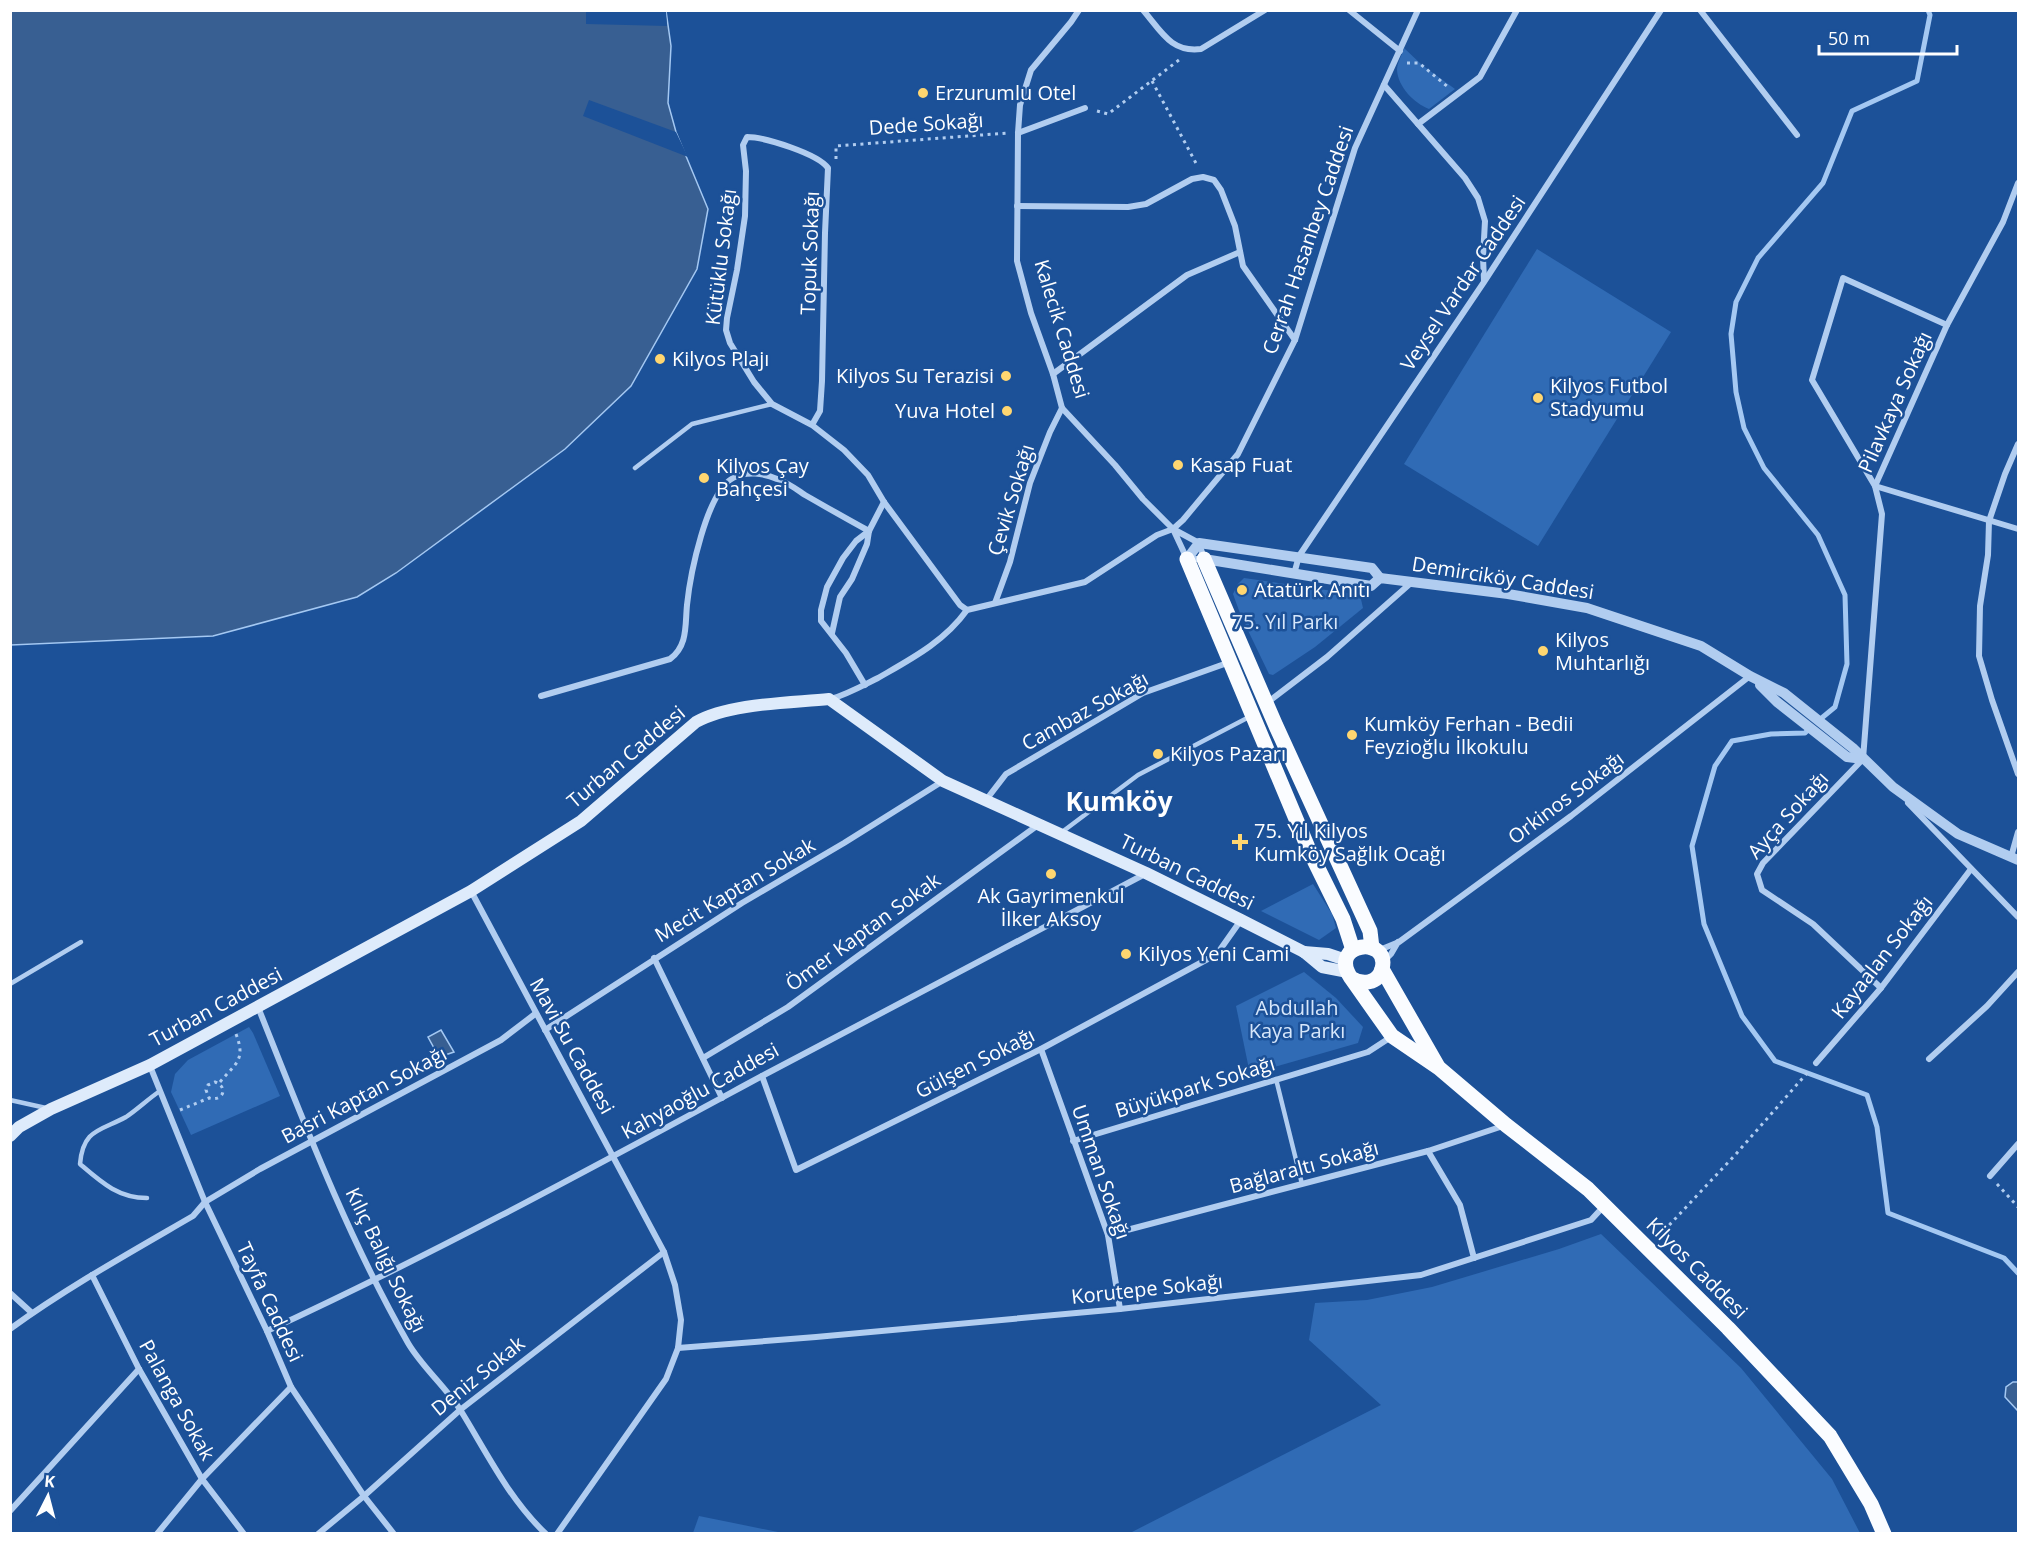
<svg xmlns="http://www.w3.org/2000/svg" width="2029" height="1544" viewBox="0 0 2029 1544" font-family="'Open Sans',sans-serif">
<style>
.green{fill:#306bb5}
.water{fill:#385f92;stroke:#a4c8f2;stroke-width:1.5}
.pier{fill:#1c5198}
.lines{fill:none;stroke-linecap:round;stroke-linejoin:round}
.stream{stroke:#a4c8f2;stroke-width:5}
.path{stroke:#b1cdf0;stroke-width:3;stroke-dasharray:3 4.5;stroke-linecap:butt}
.service{stroke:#b1cdf0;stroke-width:4.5}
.minor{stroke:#b1cdf0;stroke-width:6}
.tertiary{stroke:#b1cdf0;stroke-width:10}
.secondary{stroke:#deebfb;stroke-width:12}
.primary{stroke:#fafcff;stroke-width:15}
.poi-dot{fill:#ffd670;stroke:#1c5198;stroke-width:2}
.labels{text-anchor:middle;stroke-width:5;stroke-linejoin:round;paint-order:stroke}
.poi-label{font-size:20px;fill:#fff;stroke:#1c5198;text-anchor:start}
.street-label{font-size:20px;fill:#fff;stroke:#1c5198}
.park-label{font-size:20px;fill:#d7e7fb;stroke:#1c5198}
.district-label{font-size:26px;font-weight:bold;fill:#fff;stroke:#1c5198}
</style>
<rect width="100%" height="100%" fill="#1c5198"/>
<!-- green -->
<g class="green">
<path d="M1404,48l18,17 33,24 -26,20c-15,-6 -31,-22 -32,-39 0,-7 5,-15 7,-22z"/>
<polygon points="1537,249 1671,332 1538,546 1404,464"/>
<polygon points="1244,578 1360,595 1363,608 1315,647 1273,675 1269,674 1241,616 1233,594 1238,584"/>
<polygon points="1313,884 1332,914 1336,928 1319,940 1261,911"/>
<polygon points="1304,972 1336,998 1363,1027 1358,1043 1250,1074 1236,1006"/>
<polygon points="249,1027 253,1033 280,1096 191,1135 171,1092 175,1074 188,1060"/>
<polygon points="1601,1234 1741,1368 1832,1479 1860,1533 1130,1533 1381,1405 1309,1340 1315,1303 1367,1300 1432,1287 1559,1249"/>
<polygon points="699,1516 783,1533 693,1533"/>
</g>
<!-- water -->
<g class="water">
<polygon points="10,11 666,11 671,46 668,103 676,132 708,209 697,269 631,386 565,449 396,573 357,597 213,636 11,645"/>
<polygon points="441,1030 454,1052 439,1057 428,1037"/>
<polygon points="2013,1382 2018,1382 2018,1411 2005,1397 2006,1387"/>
</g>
<!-- pier -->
<g class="pier">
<polygon points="586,11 666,11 667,26 586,24"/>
<polygon points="589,100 676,132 688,157 583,116"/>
</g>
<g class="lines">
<!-- stream -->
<g class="stream">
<polyline points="1818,721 1835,707 1847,664 1845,595 1818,535 1764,468 1744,428 1736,392 1731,334 1736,302 1758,258 1823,183 1852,111 1917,81 1930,15 1928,10"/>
<polyline points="1811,727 1805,733 1771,734 1732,741 1715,766 1692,846 1704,924 1742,1016 1775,1061 1867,1095 1877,1127 1888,1213 2004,1258 2018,1273"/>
</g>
<!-- path -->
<g class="path">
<polyline points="1407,63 1419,63 1448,87"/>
<polyline points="1152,81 1198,167"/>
<polyline points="1097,111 1108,114 1179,60"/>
<polyline points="836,159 836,146 1008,133"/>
<path d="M220,1082c16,-19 26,-22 16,-48"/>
<path d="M180,1110l29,-12c14,4 20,-11 6,-16l-7,3 -2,5 3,8"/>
<polyline points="1997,1184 2018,1207"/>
<polyline points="1659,1236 1736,1154 1808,1072"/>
</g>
<!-- service -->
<g class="service">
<polyline points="635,468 692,424 772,404"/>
<polyline points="1062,832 1138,775 1251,716"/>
<polyline points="10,984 81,942"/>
<polyline points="1276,1079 1302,1184"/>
<polyline points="10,1100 46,1108"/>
<path d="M147,1198c-29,0 -46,-16 -67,-34 3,-35 20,-33 46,-47 12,-8 22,-18 34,-26"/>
</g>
<!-- minor -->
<g class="minor">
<polyline points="1079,10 1071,22 1031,70 1020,105 1018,133 1017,261 1031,313 1053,374 1062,408 1115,465 1143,499 1173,529 1199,543 1204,559 1187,559 1173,529"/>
<path d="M1143,10c18,21 28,43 58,39l64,-39"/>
<polyline points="1349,10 1400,51"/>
<polyline points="1700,10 1797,135"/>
<polyline points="1384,85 1465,178 1478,198 1485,221 1483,257 1484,281"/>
<polyline points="1418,124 1480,77 1517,10"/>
<polyline points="1018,133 1085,108"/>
<polyline points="1017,206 1128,207 1146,204 1192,179 1203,177 1214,180 1221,190 1235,226 1243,266 1295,340"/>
<polyline points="1947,325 1843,278 1812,380 1875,486 2018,529"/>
<polyline points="1053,374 1187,275 1240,252"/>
<path d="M812,425l8,-14 2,-30 3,-148 3,-65c-10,-14 -63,-31 -81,-31l-4,8 3,26 -1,45 -8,54 -10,48 -1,12 4,13 24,39 18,22 40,21 32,25 24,25 16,27 76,103 7,5"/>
<polyline points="2018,444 2005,474 1989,521 1988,555 1980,606 1979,656 1992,700 2018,774"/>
<polyline points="1294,574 1299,556 1484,282 1661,10"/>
<polyline points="995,603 1010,562 1030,483 1050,432 1062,408"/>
<polyline points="832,633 840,597 852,579 867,544 869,531 884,502"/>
<polyline points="865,685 846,653 821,621 821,610 827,587 843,558 856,541 869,531"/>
<path d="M541,696l129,-37c18,-13 15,-34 17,-54 3,-29 19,-112 46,-127 13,-7 31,-5 44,1 10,3 19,10 28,16 21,12 42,24 64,36"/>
<path d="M831,699c17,-5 31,-13 47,-21 33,-19 66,-36 89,-68l118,-28 72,-47 16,-6 10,-9 55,-66 57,-114 60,-192 63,-138"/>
<polyline points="1268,702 1327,657 1412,582"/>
<polyline points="986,800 1006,774 1143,693 1230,662"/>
<polyline points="1908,803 2018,917"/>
<polyline points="2011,857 2018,832"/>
<polyline points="471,891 664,1252 675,1285 681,1320 678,1348 666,1379 557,1534"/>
<polyline points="1377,951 1399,942 1571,816 1750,676"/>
<polyline points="654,958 722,1098"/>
<polyline points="1385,960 1391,954 1398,942"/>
<polyline points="1881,988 1813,924 1762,890 1757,874 1763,863 1863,759 1882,514 1875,486 1947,325 2003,222 2018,183"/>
<path d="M258,1007c45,113 89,229 150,336 14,24 38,44 53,68 26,42 48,88 85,123"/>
<polyline points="545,1030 742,903 844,843 943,781"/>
<polyline points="1041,1049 1108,1235 1120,1309"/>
<polyline points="703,1058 788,1007 1038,825"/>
<polyline points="1929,1059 1987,1006 2018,972"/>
<polyline points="1816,1063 1881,988 1971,869"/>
<polyline points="150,1066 205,1202 267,1331 291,1387 364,1496 394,1534"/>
<polyline points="762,1076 796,1170 1041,1049 1217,954 1241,920"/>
<polyline points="1073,1141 1368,1052 1391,1037"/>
<polyline points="1428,1151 1460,1205 1474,1258"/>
<polyline points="1990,1176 2018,1144"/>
<polyline points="1108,1235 1428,1151 1503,1126"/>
<polyline points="92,1275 139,1369 202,1479 244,1534"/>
<polyline points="10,1293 32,1313"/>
<path d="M10,1329c58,-42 121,-77 183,-113l12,-14 55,-33 241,-129 34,-26"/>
<path d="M267,1331c169,-78 332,-167 495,-255 127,-68 255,-135 383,-202"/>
<polyline points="678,1348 816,1337 1120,1309 1421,1275 1591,1220 1604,1206"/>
<polyline points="10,1511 139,1369"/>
<polyline points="157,1534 202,1479 291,1387"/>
<polyline points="318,1534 364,1496 460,1410 664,1252"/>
</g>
<!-- tertiary -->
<g class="tertiary">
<polyline points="1187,559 1199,543 1372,568 1380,578"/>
<polyline points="1204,559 1371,586 1380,578 1508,594 1587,608 1701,646 1750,676 1784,693 1854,749 1893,787 1958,834 2018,860"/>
<polyline points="1760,685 1777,702 1847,757 1863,759"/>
</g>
<!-- secondary -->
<g class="secondary">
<polyline points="1304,952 1328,954 1346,960"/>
<path d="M10,1136l9,-9 32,-18 99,-44 321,-174 110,-70 115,-99c34,-19 94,-19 133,-23l114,82 203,92 95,47 63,32 18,15 26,5"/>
</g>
<!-- primary -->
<g class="primary">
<polyline points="1187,559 1309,850 1343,919 1353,950"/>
<polyline points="1204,559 1276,726 1370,931 1372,948"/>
<polyline points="1382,969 1437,1065"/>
<path d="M1351,978c11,7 27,6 31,-9 9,-34 -55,-27 -31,9l41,58 47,32 67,57 82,64 140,139 102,108 41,68 13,30"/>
</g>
</g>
<!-- markers -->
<g class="poi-dot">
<circle cx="923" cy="93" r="6"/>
<circle cx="660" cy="359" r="6"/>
<circle cx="1006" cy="376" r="6"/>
<circle cx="1538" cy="398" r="6"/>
<circle cx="1007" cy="411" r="6"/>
<circle cx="1178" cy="465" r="6"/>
<circle cx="704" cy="478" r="6"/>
<circle cx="1242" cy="590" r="6"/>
<circle cx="1543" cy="651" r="6"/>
<circle cx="1352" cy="735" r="6"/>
<circle cx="1158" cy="754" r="6"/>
<path d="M1237 833h6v6h6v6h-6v6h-6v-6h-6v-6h6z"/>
<circle cx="1051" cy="874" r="6"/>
<circle cx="1126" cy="954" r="6"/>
</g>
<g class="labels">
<!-- poi labels -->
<g class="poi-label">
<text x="935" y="100">Erzurumlu Otel</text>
<text x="672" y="366">Kilyos Plajı</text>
<text x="994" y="383" text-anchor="end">Kilyos Su Terazisi</text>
<text x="1550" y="393">Kilyos Futbol<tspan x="1550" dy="23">Stadyumu</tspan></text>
<text x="995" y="418" text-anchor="end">Yuva Hotel</text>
<text x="1190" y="472">Kasap Fuat</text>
<text x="716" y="473">Kilyos Çay<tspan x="716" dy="23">Bahçesi</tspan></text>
<text x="1254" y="597">Atatürk Anıtı</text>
<text x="1555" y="647">Kilyos<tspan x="1555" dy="23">Muhtarlığı</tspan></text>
<text x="1364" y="731">Kumköy Ferhan - Bedii<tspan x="1364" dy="23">Feyzioğlu İlkokulu</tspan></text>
<text x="1170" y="761">Kilyos Pazarı</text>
<text x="1254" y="838">75. Yıl Kilyos<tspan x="1254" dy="23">Kumköy Sağlık Ocağı</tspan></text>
<text x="1051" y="903" text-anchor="middle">Ak Gayrimenkul<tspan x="1051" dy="23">İlker Aksoy</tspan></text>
<text x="1138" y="961">Kilyos Yeni Cami</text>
</g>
<!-- street labels -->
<g class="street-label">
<text transform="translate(926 124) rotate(-4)" y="7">Dede Sokağı</text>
<text transform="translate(1308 240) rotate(-71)" y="7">Cerrah Hasanbey Caddesi</text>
<text transform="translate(810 253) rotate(-88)" y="7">Topuk Sokağı</text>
<text transform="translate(721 257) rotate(-83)" y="7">Kütüklu Sokağı</text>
<text transform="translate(1463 283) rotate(-56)" y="7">Veysel Vardar Caddesi</text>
<text transform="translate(1062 329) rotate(73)" y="7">Kalecik Caddesi</text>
<text transform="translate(1895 402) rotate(-66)" y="7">Pilavkaya Sokağı</text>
<text transform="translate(1011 500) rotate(-73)" y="7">Çevik Sokağı</text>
<text transform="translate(1503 578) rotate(9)" y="7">Demirciköy Caddesi</text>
<text transform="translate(1085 711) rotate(-29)" y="7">Cambaz Sokağı</text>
<text transform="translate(626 757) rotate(-40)" y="7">Turban Caddesi</text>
<text transform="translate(1566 798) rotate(-37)" y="7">Orkinos Sokağı</text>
<text transform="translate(1788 815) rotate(-48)" y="7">Ayça Sokağı</text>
<text transform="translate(1187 872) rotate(26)" y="7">Turban Caddesi</text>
<text transform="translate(735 890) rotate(-31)" y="7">Mecit Kaptan Sokak</text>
<text transform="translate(863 932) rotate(-36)" y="7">Ömer Kaptan Sokak</text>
<text transform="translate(1882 957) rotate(-52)" y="7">Kayaalan Sokağı</text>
<text transform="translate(216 1007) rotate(-28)" y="7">Turban Caddesi</text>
<text transform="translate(572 1046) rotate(61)" y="7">Mavi Su Caddesi</text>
<text transform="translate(975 1063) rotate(-27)" y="7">Gülşen Sokağı</text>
<text transform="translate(1195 1087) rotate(-17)" y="7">Büyükpark Sokağı</text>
<text transform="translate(700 1091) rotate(-29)" y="7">Kahyaoğlu Caddesi</text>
<text transform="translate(364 1095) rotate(-28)" y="7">Basri Kaptan Sokağı</text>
<text transform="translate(1304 1167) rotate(-15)" y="7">Bağlaraltı Sokağı</text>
<text transform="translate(1101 1172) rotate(71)" y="7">Umman Sokağı</text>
<text transform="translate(386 1260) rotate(64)" y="7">Kılıç Balığı Sokağı</text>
<text transform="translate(1697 1268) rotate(45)" y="7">Kilyos Caddesi</text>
<text transform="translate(1147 1289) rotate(-6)" y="7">Korutepe Sokağı</text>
<text transform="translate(270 1302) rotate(65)" y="7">Tayfa Caddesi</text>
<text transform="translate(478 1376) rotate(-39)" y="7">Deniz Sokak</text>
<text transform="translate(177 1400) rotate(61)" y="7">Palanga Sokak</text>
</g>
<!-- park labels -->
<g class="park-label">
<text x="1285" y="629">75. Yıl Parkı</text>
<text x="1297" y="1015">Abdullah<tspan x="1297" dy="23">Kaya Parkı</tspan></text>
</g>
<!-- district labels -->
<g class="district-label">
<text x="1119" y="811">Kumköy</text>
</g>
</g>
<!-- border -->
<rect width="2029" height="1544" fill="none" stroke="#ffffff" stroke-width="24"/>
<!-- north arrow -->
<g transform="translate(48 1496) rotate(6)" stroke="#1c5198" stroke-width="4.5" paint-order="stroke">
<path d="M0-4.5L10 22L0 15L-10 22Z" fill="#ffffff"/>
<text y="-9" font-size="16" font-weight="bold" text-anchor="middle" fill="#ffffff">K</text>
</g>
<!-- scale -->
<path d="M1819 45v9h138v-9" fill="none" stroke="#ffffff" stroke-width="3"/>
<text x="1828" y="45" font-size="18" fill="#ffffff" stroke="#1c5198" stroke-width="4.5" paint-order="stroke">50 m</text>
</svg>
